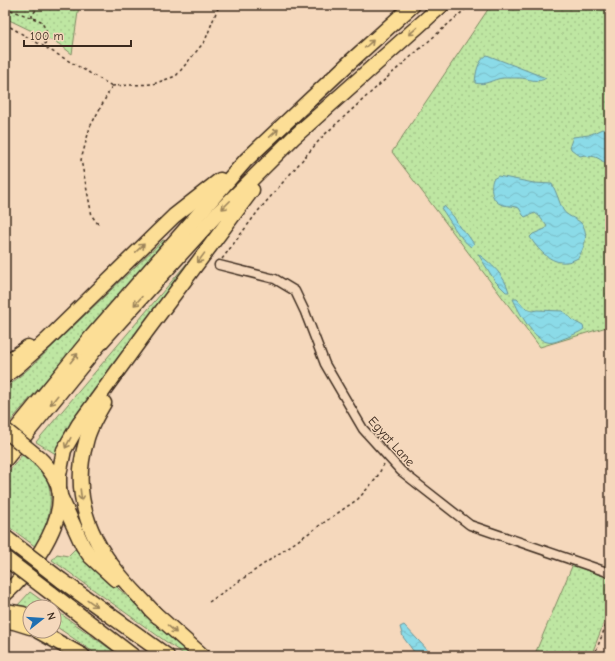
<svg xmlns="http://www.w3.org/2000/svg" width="615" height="661" viewBox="0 0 615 661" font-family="'Comic Neue',sans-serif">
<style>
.grass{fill:url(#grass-dots);stroke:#7c8860}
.water{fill:url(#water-waves);stroke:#6b9497}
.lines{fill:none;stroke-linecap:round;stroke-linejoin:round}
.street-casing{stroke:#3b2a1e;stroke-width:11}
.highway-casing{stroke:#3b2a1e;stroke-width:17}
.path{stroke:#3b2a1e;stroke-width:1.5;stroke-dasharray:3 3;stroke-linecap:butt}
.street{stroke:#f5d8bc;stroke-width:8}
.highway{stroke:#fcde96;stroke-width:14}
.highway-bridge-casing{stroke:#3b2a1e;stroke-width:17;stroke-linecap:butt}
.highway-bridge{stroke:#fcde96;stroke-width:14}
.oneway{stroke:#9c845a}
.labels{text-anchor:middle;stroke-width:3;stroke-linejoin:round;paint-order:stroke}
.street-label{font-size:13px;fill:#3b2a1e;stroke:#f5d8bc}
</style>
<defs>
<pattern id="grass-dots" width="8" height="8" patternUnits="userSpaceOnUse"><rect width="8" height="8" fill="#bee6a2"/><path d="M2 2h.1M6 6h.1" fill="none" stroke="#a4c58b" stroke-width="1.8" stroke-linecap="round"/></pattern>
<pattern id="water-waves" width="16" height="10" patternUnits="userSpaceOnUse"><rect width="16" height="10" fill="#8bdbe8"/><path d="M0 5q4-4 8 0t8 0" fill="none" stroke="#79bcc7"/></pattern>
</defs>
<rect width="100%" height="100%" fill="#f5d8bc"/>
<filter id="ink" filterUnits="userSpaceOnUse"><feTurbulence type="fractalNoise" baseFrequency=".025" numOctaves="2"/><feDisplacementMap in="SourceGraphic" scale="8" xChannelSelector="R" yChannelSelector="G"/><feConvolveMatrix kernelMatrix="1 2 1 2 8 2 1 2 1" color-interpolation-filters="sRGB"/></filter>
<g filter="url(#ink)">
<!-- grass -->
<g class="grass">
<polygon points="5,5 79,5 72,54 59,44 5,18"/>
<polygon points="491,5 610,5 610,326 540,347 392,152"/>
<polygon points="209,237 59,456 36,442"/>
<polygon points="163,240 165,241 9,423 5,419 5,389 33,365"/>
<path d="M22,455c7,5 18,11 22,18 13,24 4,51 -8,74l-31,-23v-48z"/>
<polygon points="75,549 193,656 186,656 52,560 57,554 68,556"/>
<polygon points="573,564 610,578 610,607 591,656 534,656"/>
<polygon points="30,592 51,607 30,607 30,611 17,606"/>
<polygon points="54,609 120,656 99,656 54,625"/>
</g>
<!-- water -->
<g class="water">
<path d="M487,55l59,23c-8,6 -18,0 -27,0 -6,0 -11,0 -16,0 -11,1 -17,8 -28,5 1,-11 2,-21 12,-28z"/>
<path d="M602,129l8,3v36c-5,-5 -14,-14 -21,-11l-4,-2 -5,1 -9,-7 -1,-4 3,-8 16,-2z"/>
<path d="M498,176l36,7 18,1c5,9 7,18 11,26 3,6 13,8 18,13 9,10 3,26 -3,35 -4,2 -8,4 -12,4 -15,2 -29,-13 -36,-25l3,-3 12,-5 2,-3 -8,-10 -4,-3 -10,4 -2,-2 -4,-7c-5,-2 -10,-2 -16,-3 -12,-3 -13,-17 -10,-26z"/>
<path d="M444,206l10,11 6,11 7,6 7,10 -3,3c-13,-10 -21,-27 -30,-39z"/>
<path d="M478,254c13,9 27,22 31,38h-3l-11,-11z"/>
<path d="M513,299h4l9,10 6,2 5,-1 26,1 11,10 9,5 1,3c-5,4 -10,5 -16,8 -6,2 -15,7 -21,5 -14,-3 -28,-30 -34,-43z"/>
<polygon points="404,625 433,656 417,656 403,637 400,627"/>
</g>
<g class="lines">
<defs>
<polyline id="street" points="219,265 275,279 295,291 305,312 325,364 363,429 401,471 470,525 610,573"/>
<g id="highway">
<polyline points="5,363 28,347"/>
<polyline points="5,376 19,365 46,341 174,216 220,180"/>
<path d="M104,403c-7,12 -15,25 -18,39 -14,48 1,93 32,131 12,15 26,28 39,43"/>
<polyline points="5,443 93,335 246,160 350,62 413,5"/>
<polyline points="5,460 101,342 216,215 293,138 442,5"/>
<polyline points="59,490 59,475 64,450 79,424 146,332 252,190"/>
<polyline points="60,496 83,546 90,556 115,579"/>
<polyline points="61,580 167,656"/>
<polyline points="51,593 133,656"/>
<path d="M5,594c24,-21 55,-64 55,-97 0,-15 -11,-30 -22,-40"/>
<polyline points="151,610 203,656"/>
<polyline points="5,611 23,614 30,617"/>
<polyline points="5,621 14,622 30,627"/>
<polyline points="38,631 83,656"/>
</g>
</defs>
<!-- street casing -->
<use href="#street" class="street-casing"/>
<!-- highway casing -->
<use href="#highway" class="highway-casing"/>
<!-- path -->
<g class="path">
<polyline points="5,8 41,21 46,30 45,47"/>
<polyline points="32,18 32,15 40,5"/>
<polyline points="5,24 112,86"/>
<polyline points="112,86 153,84 176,76 205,41 217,10 221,5"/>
<polyline points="98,224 92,216 81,160 90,127 112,86"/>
<polyline points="222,259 259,210 323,136 390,75 470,5"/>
<polyline points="209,602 358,499 376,479 384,464"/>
<polyline points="594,656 610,615"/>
</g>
<!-- street -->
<use href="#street" class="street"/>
<!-- highway -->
<use href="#highway" class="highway"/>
<defs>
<g id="highway-bridge">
<polyline points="5,430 38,457"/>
<polyline points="5,537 61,580"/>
<polyline points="5,558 51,593"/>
</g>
</defs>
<!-- highway-bridge casing -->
<use href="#highway-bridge" class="highway-bridge-casing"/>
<!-- highway-bridge -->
<use href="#highway-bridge" class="highway-bridge"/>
</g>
<!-- one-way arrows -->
<defs><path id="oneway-shaft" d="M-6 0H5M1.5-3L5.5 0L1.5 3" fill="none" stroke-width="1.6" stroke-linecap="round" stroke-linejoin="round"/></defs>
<g class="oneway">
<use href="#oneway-shaft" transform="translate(413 31) rotate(139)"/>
<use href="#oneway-shaft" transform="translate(369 44) rotate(-42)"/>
<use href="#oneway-shaft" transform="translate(274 133) rotate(-43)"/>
<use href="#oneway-shaft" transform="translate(226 205) rotate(135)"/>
<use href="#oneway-shaft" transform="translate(140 248) rotate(-44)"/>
<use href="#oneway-shaft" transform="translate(201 258) rotate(126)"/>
<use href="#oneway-shaft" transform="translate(138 301) rotate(132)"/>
<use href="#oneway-shaft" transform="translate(74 358) rotate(-51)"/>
<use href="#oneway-shaft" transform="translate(54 400) rotate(129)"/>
<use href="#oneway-shaft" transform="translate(68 443) rotate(118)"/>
<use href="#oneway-shaft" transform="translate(81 495) rotate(83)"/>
<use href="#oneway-shaft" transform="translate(92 603) rotate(36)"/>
<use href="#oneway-shaft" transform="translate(172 629) rotate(41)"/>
</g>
</g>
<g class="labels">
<!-- street labels -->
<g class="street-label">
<text transform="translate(392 441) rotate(48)" y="5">Egypt Lane</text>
</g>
</g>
<!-- margin -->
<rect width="615" height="661" fill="none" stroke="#f5d8bc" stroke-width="20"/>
<rect x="10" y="10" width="595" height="641" fill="none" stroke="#3b2a1e" stroke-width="1.5" filter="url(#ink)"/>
<!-- north arrow -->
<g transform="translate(42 619) rotate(73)"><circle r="19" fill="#f5d8bc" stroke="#ab927d"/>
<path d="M0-3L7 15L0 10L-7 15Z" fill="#1f6fb2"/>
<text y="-6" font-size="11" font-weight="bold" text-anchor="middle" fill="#3b2a1e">N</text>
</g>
<!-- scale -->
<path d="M24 40v6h107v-6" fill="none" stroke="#3b2a1e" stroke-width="2"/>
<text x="30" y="40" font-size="12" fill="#3b2a1e" stroke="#f5d8bc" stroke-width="3" paint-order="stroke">100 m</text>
</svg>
